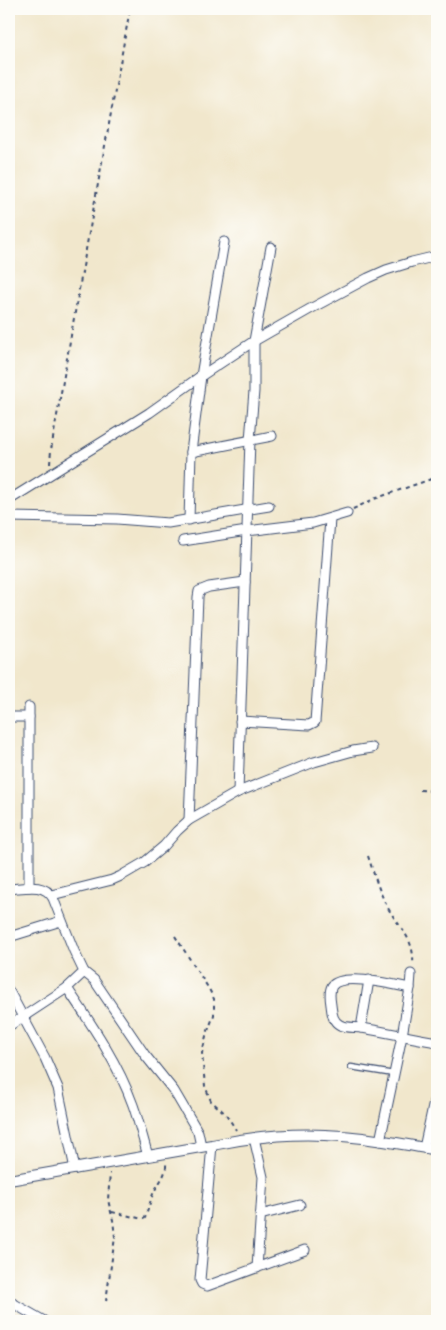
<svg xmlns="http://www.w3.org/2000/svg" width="446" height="1330" viewBox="0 0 446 1330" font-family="Sriracha,sans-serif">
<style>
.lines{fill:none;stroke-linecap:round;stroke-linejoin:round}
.service-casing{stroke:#3b4b6e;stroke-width:7}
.minor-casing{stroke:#3b4b6e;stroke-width:11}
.tertiary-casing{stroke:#3b4b6e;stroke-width:12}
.path{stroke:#3b4b6e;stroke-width:2;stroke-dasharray:4 4;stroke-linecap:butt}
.service{stroke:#fff;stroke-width:4.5}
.minor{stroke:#fff;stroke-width:9}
.tertiary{stroke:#fff;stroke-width:10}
</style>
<rect width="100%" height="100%" fill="#fdfcf7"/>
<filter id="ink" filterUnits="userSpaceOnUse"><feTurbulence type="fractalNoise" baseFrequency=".02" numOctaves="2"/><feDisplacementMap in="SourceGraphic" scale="10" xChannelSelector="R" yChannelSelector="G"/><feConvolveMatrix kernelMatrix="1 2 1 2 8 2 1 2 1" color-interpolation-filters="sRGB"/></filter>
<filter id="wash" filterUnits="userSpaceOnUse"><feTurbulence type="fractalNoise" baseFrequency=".0096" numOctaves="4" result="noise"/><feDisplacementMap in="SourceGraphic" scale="20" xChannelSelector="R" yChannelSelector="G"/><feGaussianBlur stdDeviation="1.12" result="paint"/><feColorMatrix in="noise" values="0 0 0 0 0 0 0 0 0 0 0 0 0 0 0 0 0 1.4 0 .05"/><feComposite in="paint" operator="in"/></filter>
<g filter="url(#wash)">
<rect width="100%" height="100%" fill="#f1e7cc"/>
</g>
<g filter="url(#ink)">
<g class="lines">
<defs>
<polyline id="service" points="351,1067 394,1074"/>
<g id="minor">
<polyline points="191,452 272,436"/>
<polyline points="9,500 149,413 201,376 254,341 310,309 368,278 386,270 412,262 437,256"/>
<polyline points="9,517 117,519 168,523 269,506"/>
<polyline points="189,520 191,452 201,376 224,242"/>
<polyline points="183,541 247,531 313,523 347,513"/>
<polyline points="29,707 29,887"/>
<polyline points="9,717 29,717"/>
<polyline points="240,721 309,725 315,722 330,519"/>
<polyline points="238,792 250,440 254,391 254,341 271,247"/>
<polyline points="189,820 198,597 199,591 209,587 245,582"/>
<path d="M9,889c16,-1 35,-7 44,9l21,53 10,21 -17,16 -58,38"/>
<polyline points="52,895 112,880 121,876 145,862 164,846 177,831 189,820 238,792 314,762 353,751 372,748"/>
<polyline points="9,937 61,921"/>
<polyline points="84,972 94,980 145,1055 174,1091 198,1132 201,1146"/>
<path d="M411,974l-1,14c-15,-3 -68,-16 -78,-2 -3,5 -2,13 -1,19 1,7 1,16 9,20 6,3 15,2 22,3 25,4 50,10 75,14"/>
<path d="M67,988c25,37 51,75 66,117 6,17 10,34 15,51"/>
<polyline points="9,991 45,1058 58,1088 75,1169"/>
<polyline points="361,1028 369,980"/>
<polyline points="254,1138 263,1177 257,1268"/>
<polyline points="380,1141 402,1036 410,988"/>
<polyline points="212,1145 200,1280 202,1284 207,1286 305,1250"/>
<polyline points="424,1148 437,1088"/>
<polyline points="260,1215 300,1205"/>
<polyline points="9,1301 44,1321"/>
</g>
<path id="tertiary" d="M9,1180l203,-35c42,-9 86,-13 130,-9 32,2 64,9 95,14"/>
</defs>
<!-- service casing -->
<use href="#service" class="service-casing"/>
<!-- minor casing -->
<use href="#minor" class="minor-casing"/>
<!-- tertiary casing -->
<use href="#tertiary" class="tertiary-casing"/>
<!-- path -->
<g class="path">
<polyline points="50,464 51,450 85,255 130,9"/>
<polyline points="353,509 374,499 437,477"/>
<polyline points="420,790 437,791"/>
<path d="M368,856c6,18 11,36 20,52 12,21 27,31 25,57"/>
<polyline points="175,936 209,989 214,999 214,1015 206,1036 202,1053 205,1086 211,1101 226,1114 236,1130"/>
<path d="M112,1212l31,7 2,-1c3,-8 5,-16 8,-24 5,-11 14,-19 13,-31"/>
<polyline points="106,1301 115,1237 113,1220 108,1200 110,1173"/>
</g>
<!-- service -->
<use href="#service" class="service"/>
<!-- minor -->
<use href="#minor" class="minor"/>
<!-- tertiary -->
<use href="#tertiary" class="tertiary"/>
</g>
</g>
<!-- margin -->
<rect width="446" height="1330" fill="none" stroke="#fdfcf7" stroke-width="30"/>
</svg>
